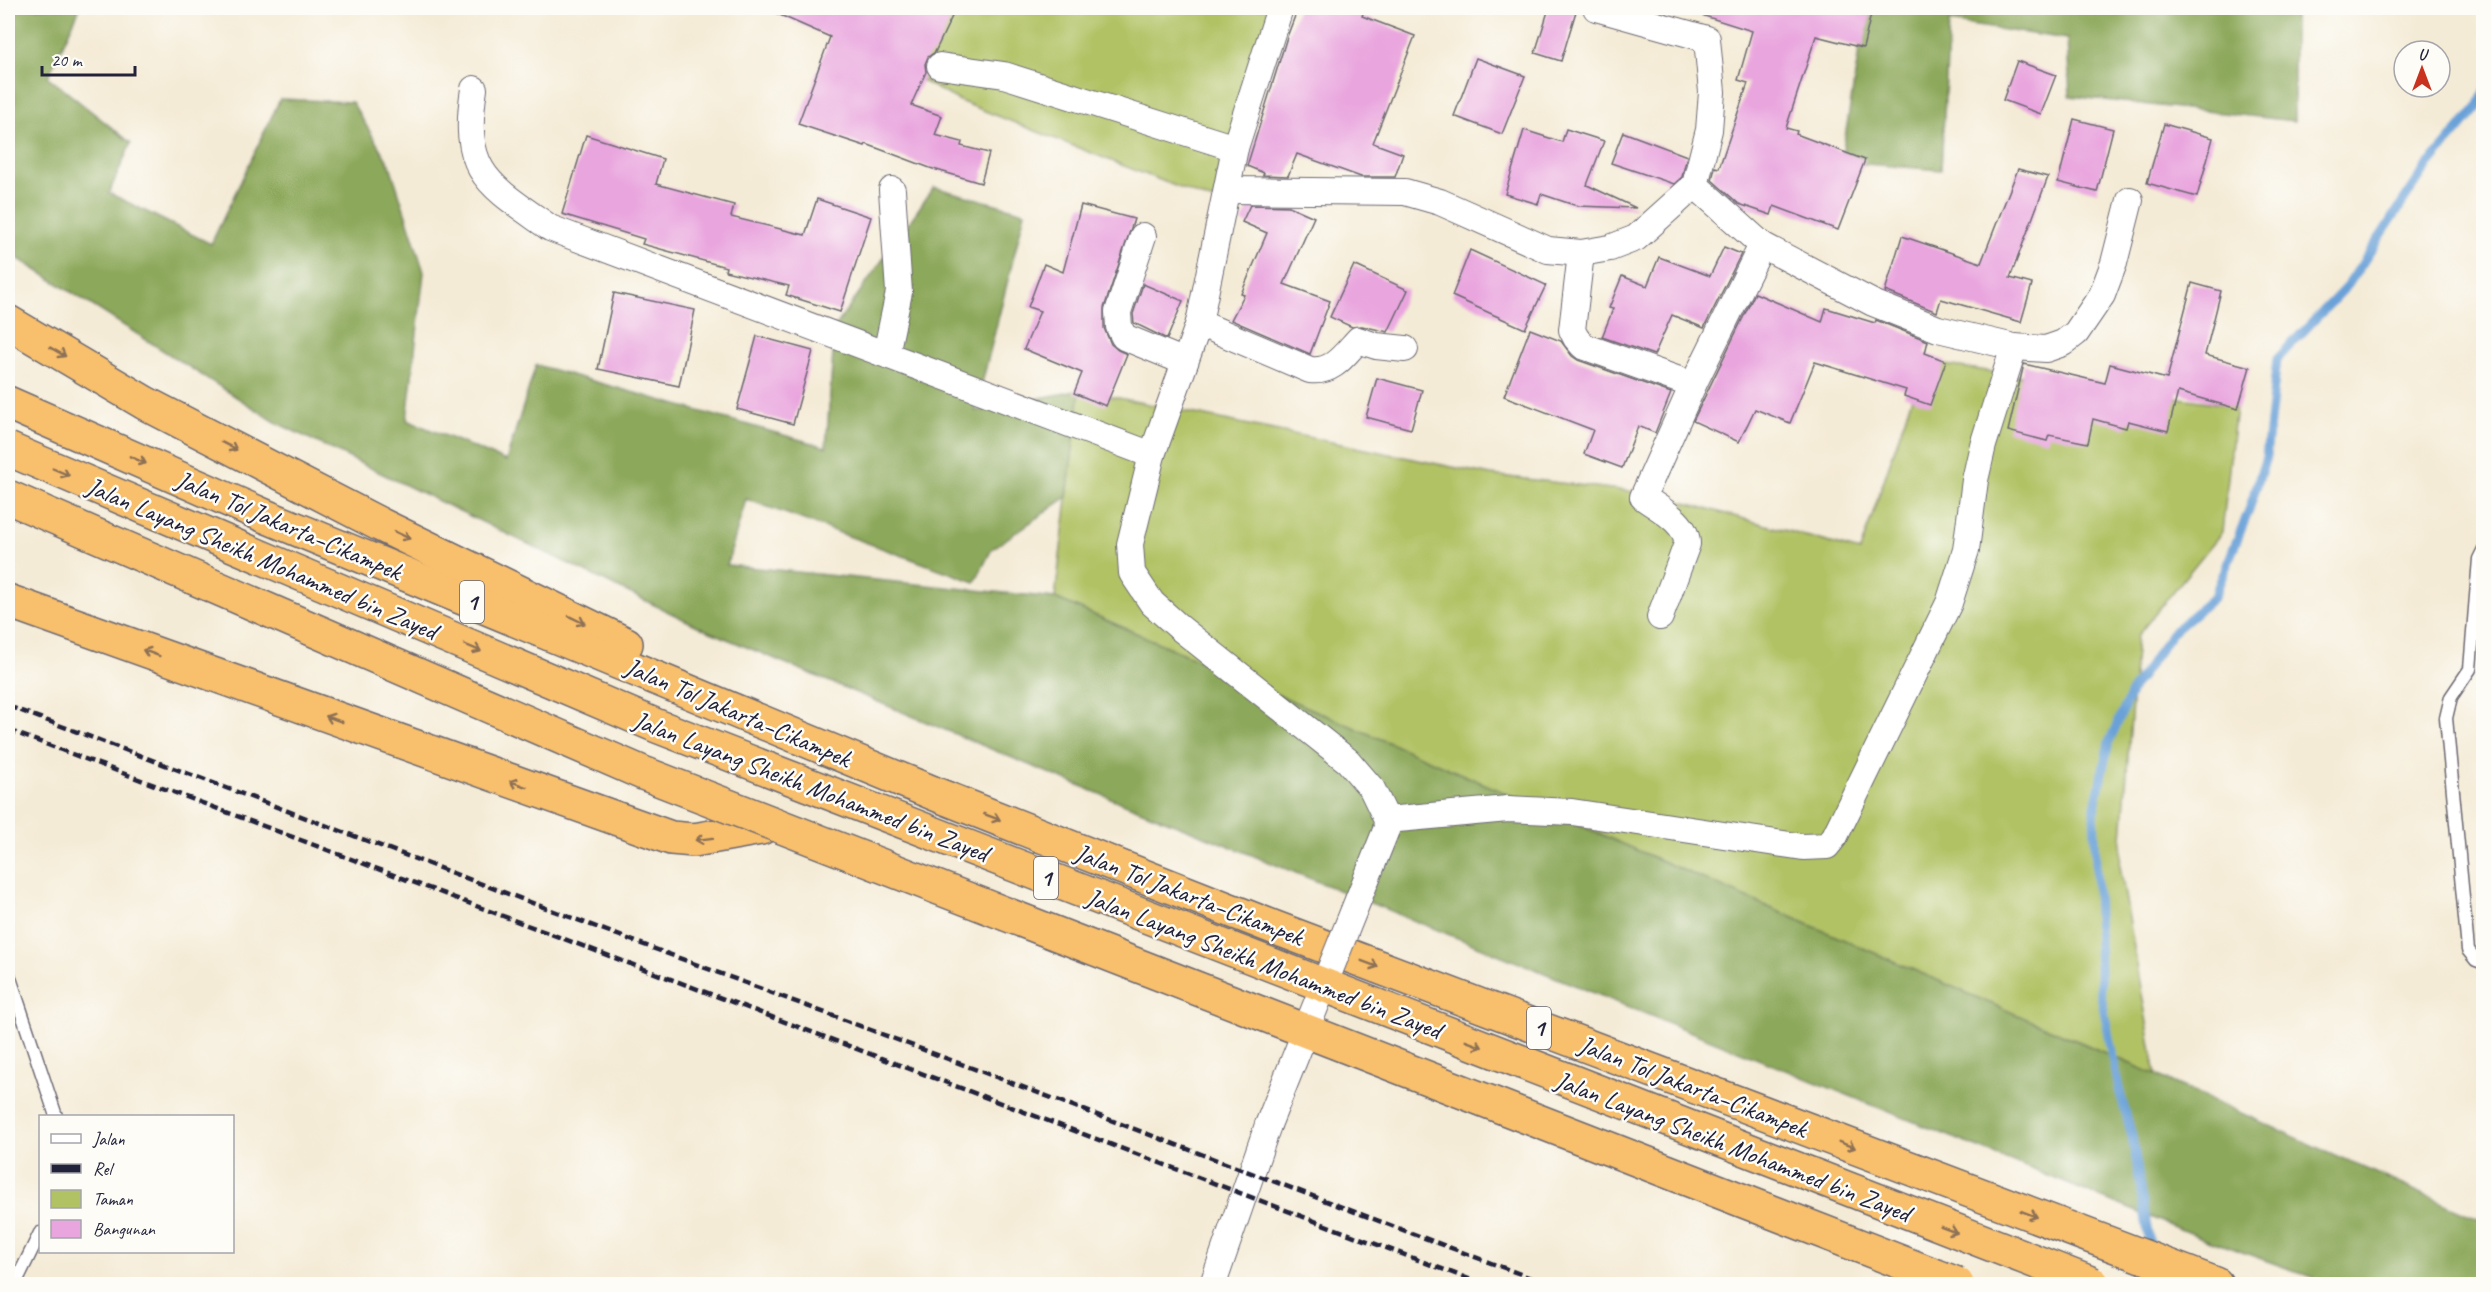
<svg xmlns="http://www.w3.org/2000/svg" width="2491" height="1292" viewBox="0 0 2491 1292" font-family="Caveat,sans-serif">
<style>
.green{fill:#b1c265;stroke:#6a7250;stroke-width:1.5}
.forest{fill:#8ca85a;stroke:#57654a;stroke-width:1.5}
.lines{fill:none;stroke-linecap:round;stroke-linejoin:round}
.stream{stroke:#69a1d8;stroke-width:9}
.building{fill:#e9a5de}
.lane-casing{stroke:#6c6871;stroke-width:15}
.street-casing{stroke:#6c6871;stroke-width:28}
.highway-casing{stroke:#6c6871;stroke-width:36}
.lane{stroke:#fff;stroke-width:12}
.street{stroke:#fff;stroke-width:26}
.highway{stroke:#f8bf6c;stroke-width:33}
.rail{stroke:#22223b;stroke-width:4.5;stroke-dasharray:9 4.5;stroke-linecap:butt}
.street-bridge-casing{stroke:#6c6871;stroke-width:28;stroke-linecap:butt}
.highway-bridge-casing{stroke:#6c6871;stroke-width:36;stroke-linecap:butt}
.street-bridge{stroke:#fff;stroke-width:26}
.highway-bridge{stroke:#f8bf6c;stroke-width:33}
.oneway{stroke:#8d7054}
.labels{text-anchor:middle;stroke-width:5;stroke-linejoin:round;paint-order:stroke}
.shield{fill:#fdfcf7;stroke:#646373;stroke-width:1.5}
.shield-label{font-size:24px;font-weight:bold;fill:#22223b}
.street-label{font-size:26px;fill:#22223b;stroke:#fdfcf7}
</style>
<rect width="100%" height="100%" fill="#fdfcf7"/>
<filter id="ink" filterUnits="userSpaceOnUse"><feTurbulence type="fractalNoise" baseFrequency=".0167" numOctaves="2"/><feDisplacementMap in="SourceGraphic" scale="12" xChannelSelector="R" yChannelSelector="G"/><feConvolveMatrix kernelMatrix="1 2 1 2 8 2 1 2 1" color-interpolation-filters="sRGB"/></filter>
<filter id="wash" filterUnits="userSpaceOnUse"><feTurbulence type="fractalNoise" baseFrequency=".008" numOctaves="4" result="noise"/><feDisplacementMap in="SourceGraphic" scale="24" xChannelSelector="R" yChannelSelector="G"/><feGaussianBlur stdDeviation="1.35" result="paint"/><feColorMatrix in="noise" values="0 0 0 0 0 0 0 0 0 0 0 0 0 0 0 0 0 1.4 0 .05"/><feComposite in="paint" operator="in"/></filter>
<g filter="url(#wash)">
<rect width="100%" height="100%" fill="#f4ebd6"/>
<!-- green -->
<g class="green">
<polygon points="784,8 1278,8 1213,201 962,102"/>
<polygon points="1924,362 2236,406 2222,532 2137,636 2120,866 2156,1075 1055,598 1080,390 1491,475 1654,494 1860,551"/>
</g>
<!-- forest -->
<g class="forest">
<polygon points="8,8 80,8 48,77 131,143 109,193 211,244 280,99 352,102 390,165 424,272 407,420 506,461 536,365 826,447 835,327 934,187 1025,212 975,411 1080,390 1067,497 992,549 975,582 746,499 727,565 1055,598 2156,1075 2483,1221 2483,1284 2332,1284 2197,1236 1063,779 708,631 277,423 8,252"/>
<polygon points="1866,8 2294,8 2294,121 2070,96 2067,39 1949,22 1941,170 1841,162"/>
</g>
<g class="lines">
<!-- stream -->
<polyline class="stream" points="2150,1246 2132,1136 2119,1089 2101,995 2094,811 2109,742 2133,688 2172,633 2214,597 2249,510 2266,457 2277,359 2348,285 2425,169 2478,107 2484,92"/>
</g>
<g id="blocks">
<!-- building -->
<g class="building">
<polygon points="764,8 956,8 935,52 928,57 925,64 926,72 911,105 942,116 935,135 962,142 961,146 989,153 981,183 930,168 866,144 865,146 798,124 830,37"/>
<polygon points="1298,8 1365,8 1362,16 1415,36 1373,143 1403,154 1395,177 1361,177 1297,154 1288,176 1263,175 1264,173 1247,166 1287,37"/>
<polygon points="1549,8 1577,8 1561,61 1535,53"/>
<polygon points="1696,8 1845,8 1871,14 1863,48 1816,36 1786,128 1797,131 1796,134 1865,160 1838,230 1774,206 1771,215 1739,204 1712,180 1715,167 1719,168 1748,83 1738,80 1752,31 1695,13"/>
<polygon points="1476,58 1525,76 1502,134 1454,116"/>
<polygon points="2017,61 2056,75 2041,114 2003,100"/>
<polygon points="2074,119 2113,129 2097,192 2058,182"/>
<polygon points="2164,124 2213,138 2197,197 2147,183"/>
<polygon points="1566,129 1604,141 1587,185 1636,208 1577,206 1541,194 1538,204 1505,194 1524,130 1562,142"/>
<polygon points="1623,132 1687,156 1682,177 1674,184 1611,163"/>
<polygon points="586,135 663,159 656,184 734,205 731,217 805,235 817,199 871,217 840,312 786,295 789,286 725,271 726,267 642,244 644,239 562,214"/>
<polygon points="2018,169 2048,177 2010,278 2032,284 2021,322 1941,299 1937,312 1885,291 1902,236 1981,263"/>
<polygon points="1081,205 1134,219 1104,308 1104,328 1111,344 1118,350 1127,354 1106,406 1074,393 1082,373 1024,349 1040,311 1028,307 1044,264 1063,272"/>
<polygon points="1250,205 1289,206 1314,217 1284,284 1330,301 1310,354 1231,320 1244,295 1241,294 1267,233 1242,222"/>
<polygon points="1724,247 1741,254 1704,328 1672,315 1654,355 1602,337 1613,309 1609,308 1622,276 1647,286 1659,257 1710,276"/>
<polygon points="1470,250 1546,285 1525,329 1452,296"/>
<polygon points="1354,265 1408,290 1388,332 1362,326 1352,327 1330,317"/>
<polygon points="2192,283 2221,291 2205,355 2250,367 2238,409 2178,392 2168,431 2128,421 2126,428 2093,419 2088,443 2049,435 2047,441 2008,431 2024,364 2105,383 2110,364 2167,379"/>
<polygon points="1143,284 1183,301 1167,339 1134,323 1133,314"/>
<polygon points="614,293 695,310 679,386 598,369"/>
<polygon points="1755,293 1822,322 1826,308 1875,323 1876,320 1928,341 1925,353 1946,361 1930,405 1904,396 1906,390 1815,362 1790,423 1755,409 1739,442 1693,421"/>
<polygon points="1530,329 1561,341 1572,356 1578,360 1671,393 1655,433 1638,426 1622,468 1584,454 1593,430 1504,396"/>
<polygon points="757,336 813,351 793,424 737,409"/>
<polygon points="1377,378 1422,390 1411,429 1366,417"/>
</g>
</g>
</g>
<g filter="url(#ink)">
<use href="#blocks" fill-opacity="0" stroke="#6c6871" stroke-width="1.5"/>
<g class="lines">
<defs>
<g id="lane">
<polyline points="2484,549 2479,559 2470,669 2451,697 2446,718 2468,950 2476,960 2484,963"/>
<polyline points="8,972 56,1116"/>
<polyline points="15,1284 40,1233"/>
</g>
<g id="street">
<polyline points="1280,8 1235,148 1199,323 1152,455 1130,544 1132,573 1152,603 1180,628 1348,761 1372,789 1387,820 1386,830"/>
<polyline points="940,66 1004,75 1235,148"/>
<path d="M474,89c-13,84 14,95 76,139l602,227"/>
<polyline points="1695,185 1762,245 1873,303 1938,329 2014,347 2046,349 2063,343 2076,333 2102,295 2114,263 2130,200"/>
<polyline points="1227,190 1405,192 1440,202 1548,250 1581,253 1610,248 1636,238 1695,185 1709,130 1712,92 1707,39 1596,8"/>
<polyline points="1143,236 1118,312 1119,327 1124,337 1185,362"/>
<polyline points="1581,253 1572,330 1576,338 1583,346 1693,385"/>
<path d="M1199,323l111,47c23,3 34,-15 48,-30l18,6 29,3"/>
<polyline points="886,354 899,292 892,190"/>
<path d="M1660,617l27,-73c0,-22 -28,-35 -44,-47l50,-112 69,-140"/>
<polyline points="1387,820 1508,809 1572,812 1803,847 1827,846 1835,836 1949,603 1966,550 1975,480 1983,445 2014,347"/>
<polyline points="1213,1284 1268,1125"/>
</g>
<g id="highway">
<polyline points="8,322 145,403 381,525 626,644"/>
<polyline points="8,403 265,516 938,795 1273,927 2216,1284"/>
<polyline points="8,601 671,838 694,840 761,828"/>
</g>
</defs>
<!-- lane casing -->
<use href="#lane" class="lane-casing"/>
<!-- street casing -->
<use href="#street" class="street-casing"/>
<!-- highway casing -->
<use href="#highway" class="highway-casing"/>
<!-- lane -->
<use href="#lane" class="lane"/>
<!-- street -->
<use href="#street" class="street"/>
<!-- highway -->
<use href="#highway" class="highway"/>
<!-- rail -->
<g class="rail">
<polyline points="8,706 1547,1284"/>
<polyline points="8,730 1482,1284"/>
</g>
<defs>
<polyline id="street-bridge" points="1268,1125 1386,830"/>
<g id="highway-bridge">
<polyline points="8,449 657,726 2093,1284"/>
<polyline points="8,497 643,773 1957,1284"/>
</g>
</defs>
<!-- street-bridge casing -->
<use href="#street-bridge" class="street-bridge-casing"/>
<!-- highway-bridge casing -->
<use href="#highway-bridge" class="highway-bridge-casing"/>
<!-- street-bridge -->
<use href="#street-bridge" class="street-bridge"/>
<!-- highway-bridge -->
<use href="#highway-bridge" class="highway-bridge"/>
</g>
<!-- one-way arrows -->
<defs><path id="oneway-shaft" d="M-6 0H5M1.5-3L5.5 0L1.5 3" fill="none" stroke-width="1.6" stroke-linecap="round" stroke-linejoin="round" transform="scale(1.5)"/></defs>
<g class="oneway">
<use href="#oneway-shaft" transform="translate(58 352) rotate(30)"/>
<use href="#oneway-shaft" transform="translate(229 446) rotate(27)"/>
<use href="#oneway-shaft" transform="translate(138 460) rotate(24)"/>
<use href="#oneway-shaft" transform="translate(61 472) rotate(23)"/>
<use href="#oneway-shaft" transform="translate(402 535) rotate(26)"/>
<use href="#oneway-shaft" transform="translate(577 620) rotate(26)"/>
<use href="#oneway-shaft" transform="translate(473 648) rotate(23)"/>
<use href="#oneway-shaft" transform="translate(151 653) rotate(-160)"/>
<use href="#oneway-shaft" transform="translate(334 719) rotate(-160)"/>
<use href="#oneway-shaft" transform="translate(518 784) rotate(-160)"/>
<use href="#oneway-shaft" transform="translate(992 817) rotate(21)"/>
<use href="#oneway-shaft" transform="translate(704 839) rotate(173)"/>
<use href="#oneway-shaft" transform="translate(1370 964) rotate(21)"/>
<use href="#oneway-shaft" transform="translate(1474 1044) rotate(21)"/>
<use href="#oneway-shaft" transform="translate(1847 1145) rotate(21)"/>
<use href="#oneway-shaft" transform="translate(2029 1214) rotate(21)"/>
<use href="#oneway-shaft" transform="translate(1949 1230) rotate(21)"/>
</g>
</g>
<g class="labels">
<!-- shield labels -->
<g class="shield">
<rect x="460" y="581" width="24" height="42" rx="4.5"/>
<rect x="1034" y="857" width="24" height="42" rx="4.5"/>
<rect x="1527" y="1007" width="24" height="42" rx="4.5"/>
</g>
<g class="shield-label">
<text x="472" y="610">1</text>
<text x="1046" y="886">1</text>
<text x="1539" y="1036">1</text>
</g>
<!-- street labels -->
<g class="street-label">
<text transform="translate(289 525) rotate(23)" y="9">Jalan Tol Jakarta–Cikampek</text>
<text transform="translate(262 558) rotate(23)" y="9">Jalan Layang Sheikh Mohammed bin Zayed</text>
<text transform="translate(738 712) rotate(23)" y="9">Jalan Tol Jakarta–Cikampek</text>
<text transform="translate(811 786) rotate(21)" y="9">Jalan Layang Sheikh Mohammed bin Zayed</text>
<text transform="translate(1189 894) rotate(21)" y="9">Jalan Tol Jakarta–Cikampek</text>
<text transform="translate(1264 963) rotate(21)" y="9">Jalan Layang Sheikh Mohammed bin Zayed</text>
<text transform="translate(1693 1086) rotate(21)" y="9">Jalan Tol Jakarta–Cikampek</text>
<text transform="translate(1733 1146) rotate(21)" y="9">Jalan Layang Sheikh Mohammed bin Zayed</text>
</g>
</g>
<!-- margin -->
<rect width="2491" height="1292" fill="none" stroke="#fdfcf7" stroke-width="30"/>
<!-- legend -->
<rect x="39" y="1115" width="195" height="138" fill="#fdfcf7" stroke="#a5a5ac" stroke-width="1.5"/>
<rect x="51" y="1134" width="30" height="9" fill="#ffffff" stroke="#a5a5ac" stroke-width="1.5"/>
<text x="93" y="1145" font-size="18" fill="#22223b">Jalan</text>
<rect x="51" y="1164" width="30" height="9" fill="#22223b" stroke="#a5a5ac" stroke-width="1.5"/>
<text x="93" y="1175" font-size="18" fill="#22223b">Rel</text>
<rect x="51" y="1190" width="30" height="18" fill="#b1c265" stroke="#a5a5ac" stroke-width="1.5"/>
<text x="93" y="1205" font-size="18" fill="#22223b">Taman</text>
<rect x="51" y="1220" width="30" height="18" fill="#e9a5de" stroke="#a5a5ac" stroke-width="1.5"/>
<text x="93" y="1235" font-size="18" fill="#22223b">Bangunan</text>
<!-- north arrow -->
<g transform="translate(2422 69)"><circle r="28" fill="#fdfcf7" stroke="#a5a5ac" stroke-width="1.5"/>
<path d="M0-4.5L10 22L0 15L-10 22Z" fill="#c8321e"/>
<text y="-9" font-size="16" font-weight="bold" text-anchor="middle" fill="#22223b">U</text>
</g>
<!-- scale -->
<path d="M42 66v9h93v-9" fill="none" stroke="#22223b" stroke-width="3"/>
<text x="51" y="66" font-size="18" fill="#22223b" stroke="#fdfcf7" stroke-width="4.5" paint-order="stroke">20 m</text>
</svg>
